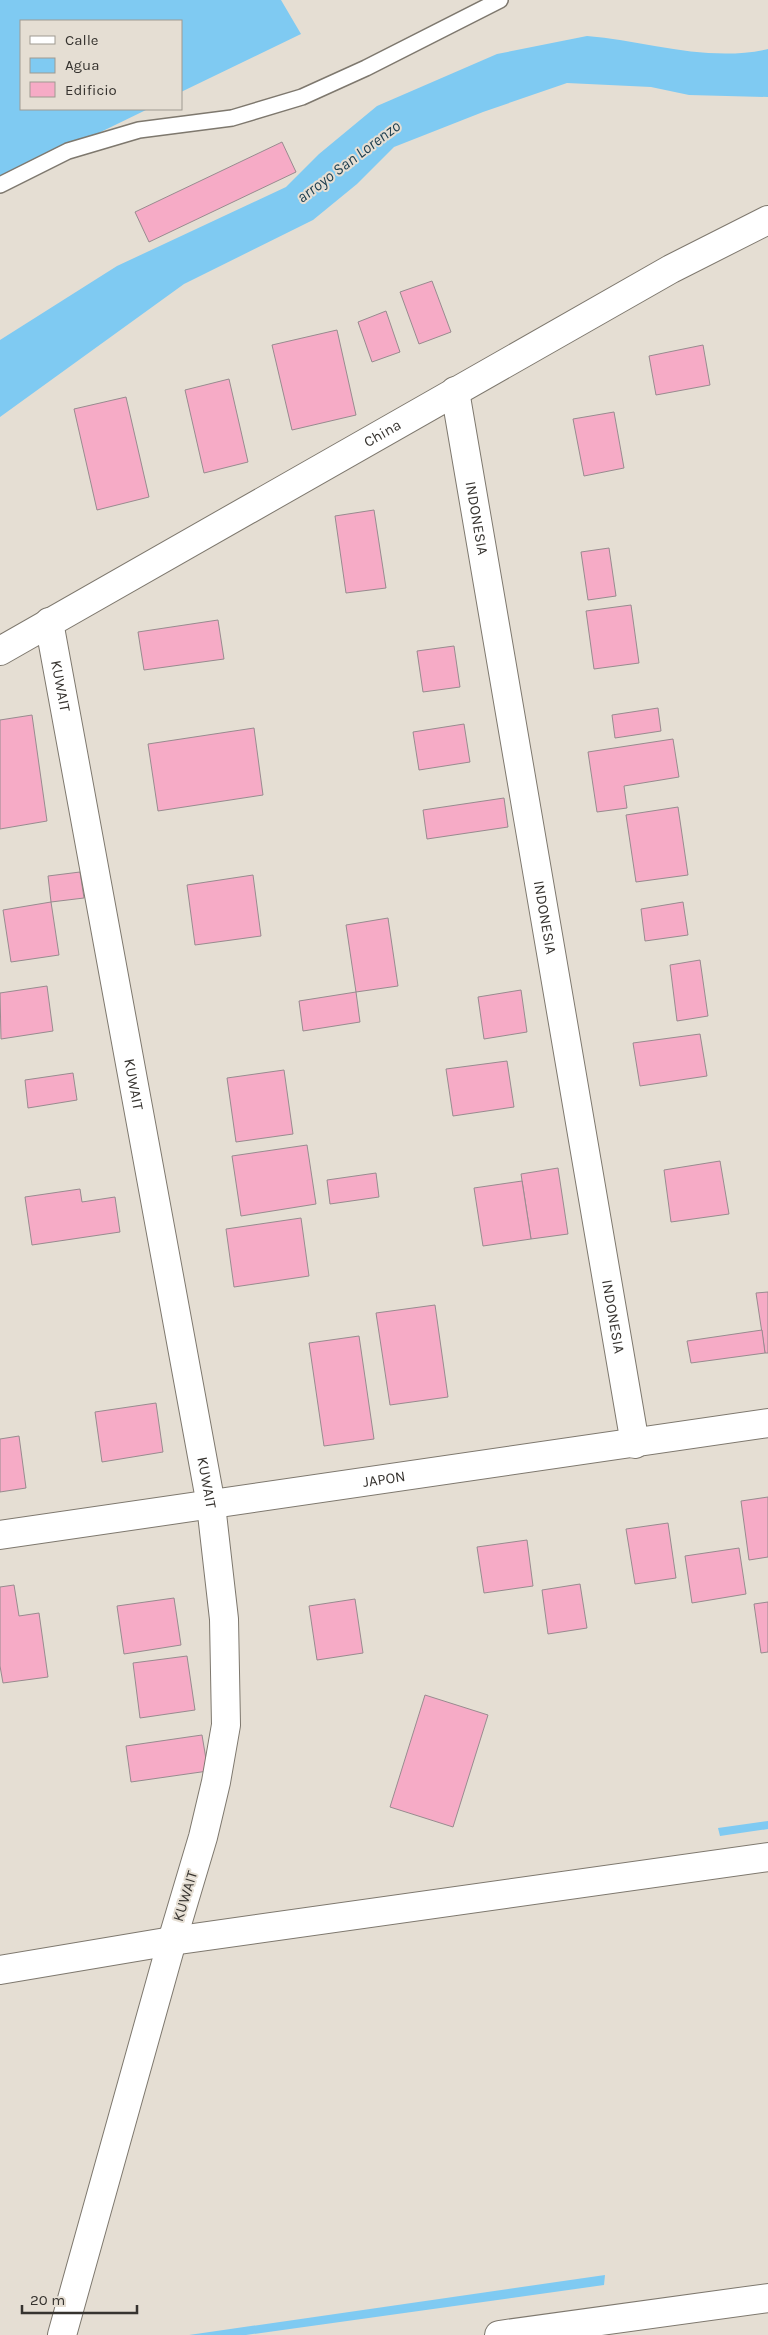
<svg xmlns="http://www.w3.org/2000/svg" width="768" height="2335" viewBox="0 0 768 2335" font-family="Karla,sans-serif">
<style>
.water{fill:#7fcaf2}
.building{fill:#f6abc6;stroke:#988b8f}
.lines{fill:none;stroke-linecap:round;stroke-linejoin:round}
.service-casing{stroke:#7e786e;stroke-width:18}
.minor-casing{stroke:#7e786e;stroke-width:30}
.service{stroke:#fff;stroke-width:15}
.minor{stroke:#fff;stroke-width:28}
.labels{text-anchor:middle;stroke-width:4;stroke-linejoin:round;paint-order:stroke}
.street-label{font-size:15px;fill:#36332f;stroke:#e5ded3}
.water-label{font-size:16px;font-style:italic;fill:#1b3d4e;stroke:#e5ded3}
</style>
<rect width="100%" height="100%" fill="#e5ded3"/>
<!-- water -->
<g class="water">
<polygon points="0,0 281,0 301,34 181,92 181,21 21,21 21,109 148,109 0,181"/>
<path d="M587,36c60,5 121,27 181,13v48l-79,-2 -38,-8 -84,-4 -84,29 -89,35 -37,37 -44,36 -129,64 -184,133v-77l117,-74 169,-79 33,-33 58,-48 120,-52z"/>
<polygon points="768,1821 768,1829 720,1836 718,1828"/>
<polygon points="605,2275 604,2285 246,2335 189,2335"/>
</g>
<!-- building -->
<g class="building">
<polygon points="282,142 296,172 149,242 135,212"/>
<polygon points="432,281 451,332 419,344 400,292"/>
<polygon points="386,311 400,352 372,362 358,322"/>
<polygon points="337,330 356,415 292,430 272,345"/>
<polygon points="703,345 710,385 656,395 649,356"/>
<polygon points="229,379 248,462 204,473 185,390"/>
<polygon points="126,397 149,497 97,510 74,409"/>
<polygon points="614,412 624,468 584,476 573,419"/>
<polygon points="374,510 386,588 346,593 335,516"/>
<polygon points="609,548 616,596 588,600 581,552"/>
<polygon points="631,605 639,663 594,669 586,611"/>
<polygon points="218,620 224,659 144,670 138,632"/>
<polygon points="454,646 460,687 423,692 417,651"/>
<polygon points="658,708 661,731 615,738 612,715"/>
<polygon points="32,715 47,821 0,829 0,720"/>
<polygon points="464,724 470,762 419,770 413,732"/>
<polygon points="254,728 263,795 158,811 148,744"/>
<polygon points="673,739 679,777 624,786 627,808 597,812 588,752"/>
<polygon points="504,798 508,827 427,839 423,810"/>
<polygon points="678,807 688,875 636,882 626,815"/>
<polygon points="80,872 84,898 51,902 48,876"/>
<polygon points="253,875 261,936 195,945 187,885"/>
<polygon points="51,902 59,955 11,962 3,910"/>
<polygon points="683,902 688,935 645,941 641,909"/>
<polygon points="388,918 398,986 356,992 346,925"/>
<polygon points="700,960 708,1016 677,1021 670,965"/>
<polygon points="47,986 53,1031 1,1039 0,993"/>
<polygon points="521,990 527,1032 484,1039 478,997"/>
<polygon points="356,992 360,1022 303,1031 299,1001"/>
<polygon points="700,1034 707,1076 640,1086 633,1043"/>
<polygon points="507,1061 514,1107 453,1116 446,1069"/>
<polygon points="284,1070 293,1134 236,1142 227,1078"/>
<polygon points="73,1073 77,1100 28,1108 25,1080"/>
<polygon points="307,1145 316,1204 241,1216 232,1156"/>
<polygon points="720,1161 729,1214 671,1222 664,1170"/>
<polygon points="558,1168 568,1234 531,1239 521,1174"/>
<polygon points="376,1173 379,1197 330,1204 327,1180"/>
<polygon points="522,1181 531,1239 483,1246 474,1188"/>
<polygon points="80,1189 82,1202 115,1197 120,1232 32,1245 25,1197"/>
<polygon points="301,1218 309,1276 234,1287 226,1229"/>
<polygon points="768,1292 768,1353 765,1353 756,1293"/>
<polygon points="435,1305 448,1397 390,1405 376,1313"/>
<polygon points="762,1330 765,1353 691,1363 687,1341"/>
<polygon points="359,1336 374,1439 324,1446 309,1343"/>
<polygon points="156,1403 163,1452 102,1462 95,1412"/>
<polygon points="19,1436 26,1488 0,1492 0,1439"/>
<polygon points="768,1497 768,1557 749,1560 741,1501"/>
<polygon points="668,1523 676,1578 635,1584 626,1529"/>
<polygon points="527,1540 533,1586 484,1593 477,1547"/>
<polygon points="739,1548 746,1594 692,1603 685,1556"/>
<polygon points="580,1584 587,1628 548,1634 542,1590"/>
<polygon points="14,1585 19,1616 39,1613 48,1677 3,1683 0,1666 0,1587"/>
<polygon points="174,1598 181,1645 124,1654 117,1606"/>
<polygon points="355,1599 363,1653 317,1660 309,1606"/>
<polygon points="768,1602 768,1652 761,1653 754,1604"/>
<polygon points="187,1656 195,1710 140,1718 133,1663"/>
<polygon points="425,1695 488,1715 453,1827 390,1807"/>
<polygon points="202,1735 208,1771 131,1782 126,1746"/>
</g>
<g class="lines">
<defs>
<polyline id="service" points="0,185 68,151 139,130 232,118 302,97 366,68 500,0"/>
<g id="minor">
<path id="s1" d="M455,391l180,1053"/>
<path id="s2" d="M49,622l162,883 13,114 2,106 -10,57 -13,55 -31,104 -110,394"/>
<path id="s3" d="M0,651l671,-382 97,-49"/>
<path id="s4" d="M0,1535l768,-112"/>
<polyline points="0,1970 172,1941 768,1857"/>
<polyline points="499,2335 768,2298"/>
</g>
</defs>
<!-- service casing -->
<use href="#service" class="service-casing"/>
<!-- minor casing -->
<use href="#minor" class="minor-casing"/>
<!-- service -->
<use href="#service" class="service"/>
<!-- minor -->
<use href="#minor" class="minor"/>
</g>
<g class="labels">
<!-- street labels -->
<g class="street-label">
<text dy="5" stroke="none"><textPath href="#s3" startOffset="440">China</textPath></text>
<text dy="5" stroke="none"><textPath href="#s1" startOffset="129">INDONESIA</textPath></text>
<text dy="5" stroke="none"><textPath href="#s2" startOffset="65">KUWAIT</textPath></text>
<text dy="5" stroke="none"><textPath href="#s1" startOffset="534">INDONESIA</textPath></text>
<text dy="5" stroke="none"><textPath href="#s2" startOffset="470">KUWAIT</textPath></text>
<text dy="5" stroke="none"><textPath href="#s1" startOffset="939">INDONESIA</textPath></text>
<text dy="5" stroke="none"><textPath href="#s4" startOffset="388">JAPON</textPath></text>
<text dy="5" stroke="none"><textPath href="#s2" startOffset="875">KUWAIT</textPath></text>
<text transform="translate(185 1896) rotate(-73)" y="5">KUWAIT</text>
</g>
<!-- water labels -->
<g class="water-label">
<text transform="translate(348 161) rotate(-37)" y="6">arroyo San Lorenzo</text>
</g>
</g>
<!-- legend -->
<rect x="20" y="20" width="162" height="90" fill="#e5ded3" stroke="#9f9a91"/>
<rect x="30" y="36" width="25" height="8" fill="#ffffff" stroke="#9f9a91"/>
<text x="65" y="45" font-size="15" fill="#36332f">Calle</text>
<rect x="30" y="58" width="25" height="15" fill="#7fcaf2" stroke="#9f9a91"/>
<text x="65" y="70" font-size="15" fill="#36332f">Agua</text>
<rect x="30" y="82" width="25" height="15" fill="#f6abc6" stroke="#9f9a91"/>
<text x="65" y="95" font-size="15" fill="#36332f">Edificio</text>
<!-- scale -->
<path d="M22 2305v8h115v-8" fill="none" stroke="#36332f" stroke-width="2.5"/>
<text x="30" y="2305" font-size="15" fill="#36332f" stroke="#e5ded3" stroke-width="4" paint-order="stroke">20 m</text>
</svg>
